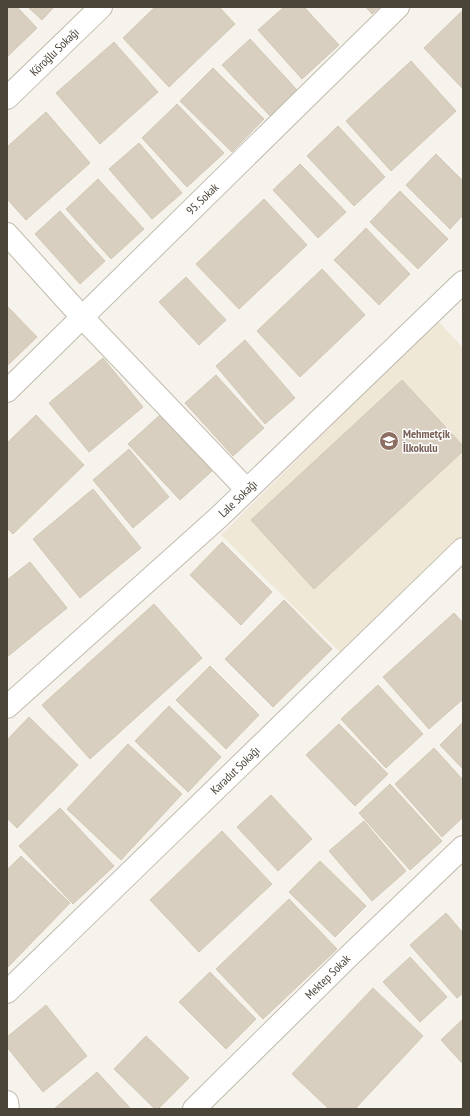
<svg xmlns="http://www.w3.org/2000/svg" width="470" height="1116" viewBox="0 0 470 1116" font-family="'PT Sans Narrow',sans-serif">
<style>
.education{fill:#efe8d6}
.building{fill:#d8cfc1;stroke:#d3c7b4}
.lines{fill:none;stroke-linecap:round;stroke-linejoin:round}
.minor-casing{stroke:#c2bbae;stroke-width:24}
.minor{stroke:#fff;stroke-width:22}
.labels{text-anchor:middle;stroke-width:3;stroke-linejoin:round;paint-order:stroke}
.street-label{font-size:12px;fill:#4b4439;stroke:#fff}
.education-label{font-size:12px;font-weight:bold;fill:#785e54;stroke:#fff;text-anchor:start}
</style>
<rect width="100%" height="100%" fill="#f6f3ec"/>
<!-- education -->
<polygon class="education" points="437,320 463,348 463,540 342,654 221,535"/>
<!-- building -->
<g class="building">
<polygon points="7,7 17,7 37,28 7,57"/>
<polygon points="28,7 54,7 42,20"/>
<polygon points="155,7 219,7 235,24 169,87 123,38"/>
<polygon points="284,7 304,7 339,45 302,79 258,30"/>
<polygon points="366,7 380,7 372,14"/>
<polygon points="463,10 463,89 424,48"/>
<polygon points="250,39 297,90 270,116 222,65"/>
<polygon points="114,42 158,92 100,144 56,93"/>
<polygon points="411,61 456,111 391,171 346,121"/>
<polygon points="213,68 264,119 232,152 180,101"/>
<polygon points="177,104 224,153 187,187 142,138"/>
<polygon points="46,112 90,163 26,220 7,199 7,147"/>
<polygon points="338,126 385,177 354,206 307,156"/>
<polygon points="139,143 182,193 152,219 109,169"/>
<polygon points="436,154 463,181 463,215 450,229 406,185"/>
<polygon points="300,164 346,212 318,238 273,190"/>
<polygon points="98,179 144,229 111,259 66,209"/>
<polygon points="400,191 448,239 418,269 370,222"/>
<polygon points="264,199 307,245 239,309 196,264"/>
<polygon points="60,211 105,261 80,284 35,234"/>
<polygon points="366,228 410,274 379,305 334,260"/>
<polygon points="322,269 365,315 300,377 257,331"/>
<polygon points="186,277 226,320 199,345 159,302"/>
<polygon points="7,306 37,337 7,366"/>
<polygon points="245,340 295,398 265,424 216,366"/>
<polygon points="103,358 143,407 89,452 49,403"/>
<polygon points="216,375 264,428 233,456 185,403"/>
<polygon points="402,380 463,446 463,451 314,589 251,520"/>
<polygon points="36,415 84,465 13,534 7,528 7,443"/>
<polygon points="160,415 212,471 180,500 128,444"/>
<polygon points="129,449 169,497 133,528 93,480"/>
<polygon points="93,489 141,548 80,598 33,539"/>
<polygon points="222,542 272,592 241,625 190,575"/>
<polygon points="30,562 67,608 7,657 7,580"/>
<polygon points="284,600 332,649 273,707 225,659"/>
<polygon points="154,604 202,658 90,759 42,705"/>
<polygon points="454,613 463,623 463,699 429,729 383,677"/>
<polygon points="210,666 259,715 226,749 176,700"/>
<polygon points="378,685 423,734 386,768 341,719"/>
<polygon points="169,706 221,757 188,792 135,741"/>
<polygon points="29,717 78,765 17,828 7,818 7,740"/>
<polygon points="463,722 463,769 440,745"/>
<polygon points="339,724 388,774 355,806 306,755"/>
<polygon points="128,744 182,794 121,860 67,809"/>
<polygon points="434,748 463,780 463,817 442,837 395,784"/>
<polygon points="390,784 442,841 410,870 359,813"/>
<polygon points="271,795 312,839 278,871 237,827"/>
<polygon points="60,808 114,866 73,904 19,846"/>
<polygon points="364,821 406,871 372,901 329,851"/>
<polygon points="222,831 272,884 199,952 150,900"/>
<polygon points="21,856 70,903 7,968 7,870"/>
<polygon points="320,861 366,906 335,937 289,892"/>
<polygon points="289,899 337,949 263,1019 216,969"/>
<polygon points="446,913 463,933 463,993 457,998 410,945"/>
<polygon points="410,957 447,997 420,1022 383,982"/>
<polygon points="210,972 256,1019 226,1049 179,1002"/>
<polygon points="373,988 423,1036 355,1109 329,1109 292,1074"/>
<polygon points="46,1005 87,1056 43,1092 7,1047 7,1037"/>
<polygon points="463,1019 463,1064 441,1040"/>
<polygon points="146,1036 189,1078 158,1109 155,1109 114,1069"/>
<polygon points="97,1072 131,1109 54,1109"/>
</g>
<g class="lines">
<defs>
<g id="minor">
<path id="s1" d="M7,98l94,-91"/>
<polyline points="7,234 81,316 247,490"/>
<path id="s2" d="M7,391l391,-384"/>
<path id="s3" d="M7,707l213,-191 243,-234"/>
<path id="s4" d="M7,992l456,-443"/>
<polyline points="7,1102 8,1109"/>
<path id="s5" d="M194,1109l154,-152 115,-110"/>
</g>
</defs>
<!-- minor casing -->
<use href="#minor" class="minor-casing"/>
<!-- minor -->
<use href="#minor" class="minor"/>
</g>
<!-- icons -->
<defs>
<symbol id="school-disc" viewBox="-11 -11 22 22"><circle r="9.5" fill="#8d6e63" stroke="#fff"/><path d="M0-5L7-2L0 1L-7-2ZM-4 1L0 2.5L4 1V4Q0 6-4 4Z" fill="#fff"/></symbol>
</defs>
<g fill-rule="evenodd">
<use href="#school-disc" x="378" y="430" width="22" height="22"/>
</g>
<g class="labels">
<!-- street labels -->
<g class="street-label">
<text dy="4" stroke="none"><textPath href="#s1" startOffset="66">Köroğlu Sokağı</textPath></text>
<text dy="4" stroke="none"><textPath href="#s2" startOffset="274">95. Sokak</textPath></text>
<text dy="4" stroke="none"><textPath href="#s3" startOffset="311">Lale Sokağı</textPath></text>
<text dy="4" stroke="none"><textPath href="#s4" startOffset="318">Karadut Sokağı</textPath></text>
<text dy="4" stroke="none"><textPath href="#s5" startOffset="188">Mektep Sokak</textPath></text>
</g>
<!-- education labels -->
<g class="education-label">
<text x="403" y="438">Mehmetçik<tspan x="403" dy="14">İlkokulu</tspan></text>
</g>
</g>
<!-- border -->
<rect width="470" height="1116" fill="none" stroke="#4b4439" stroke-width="16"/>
</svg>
